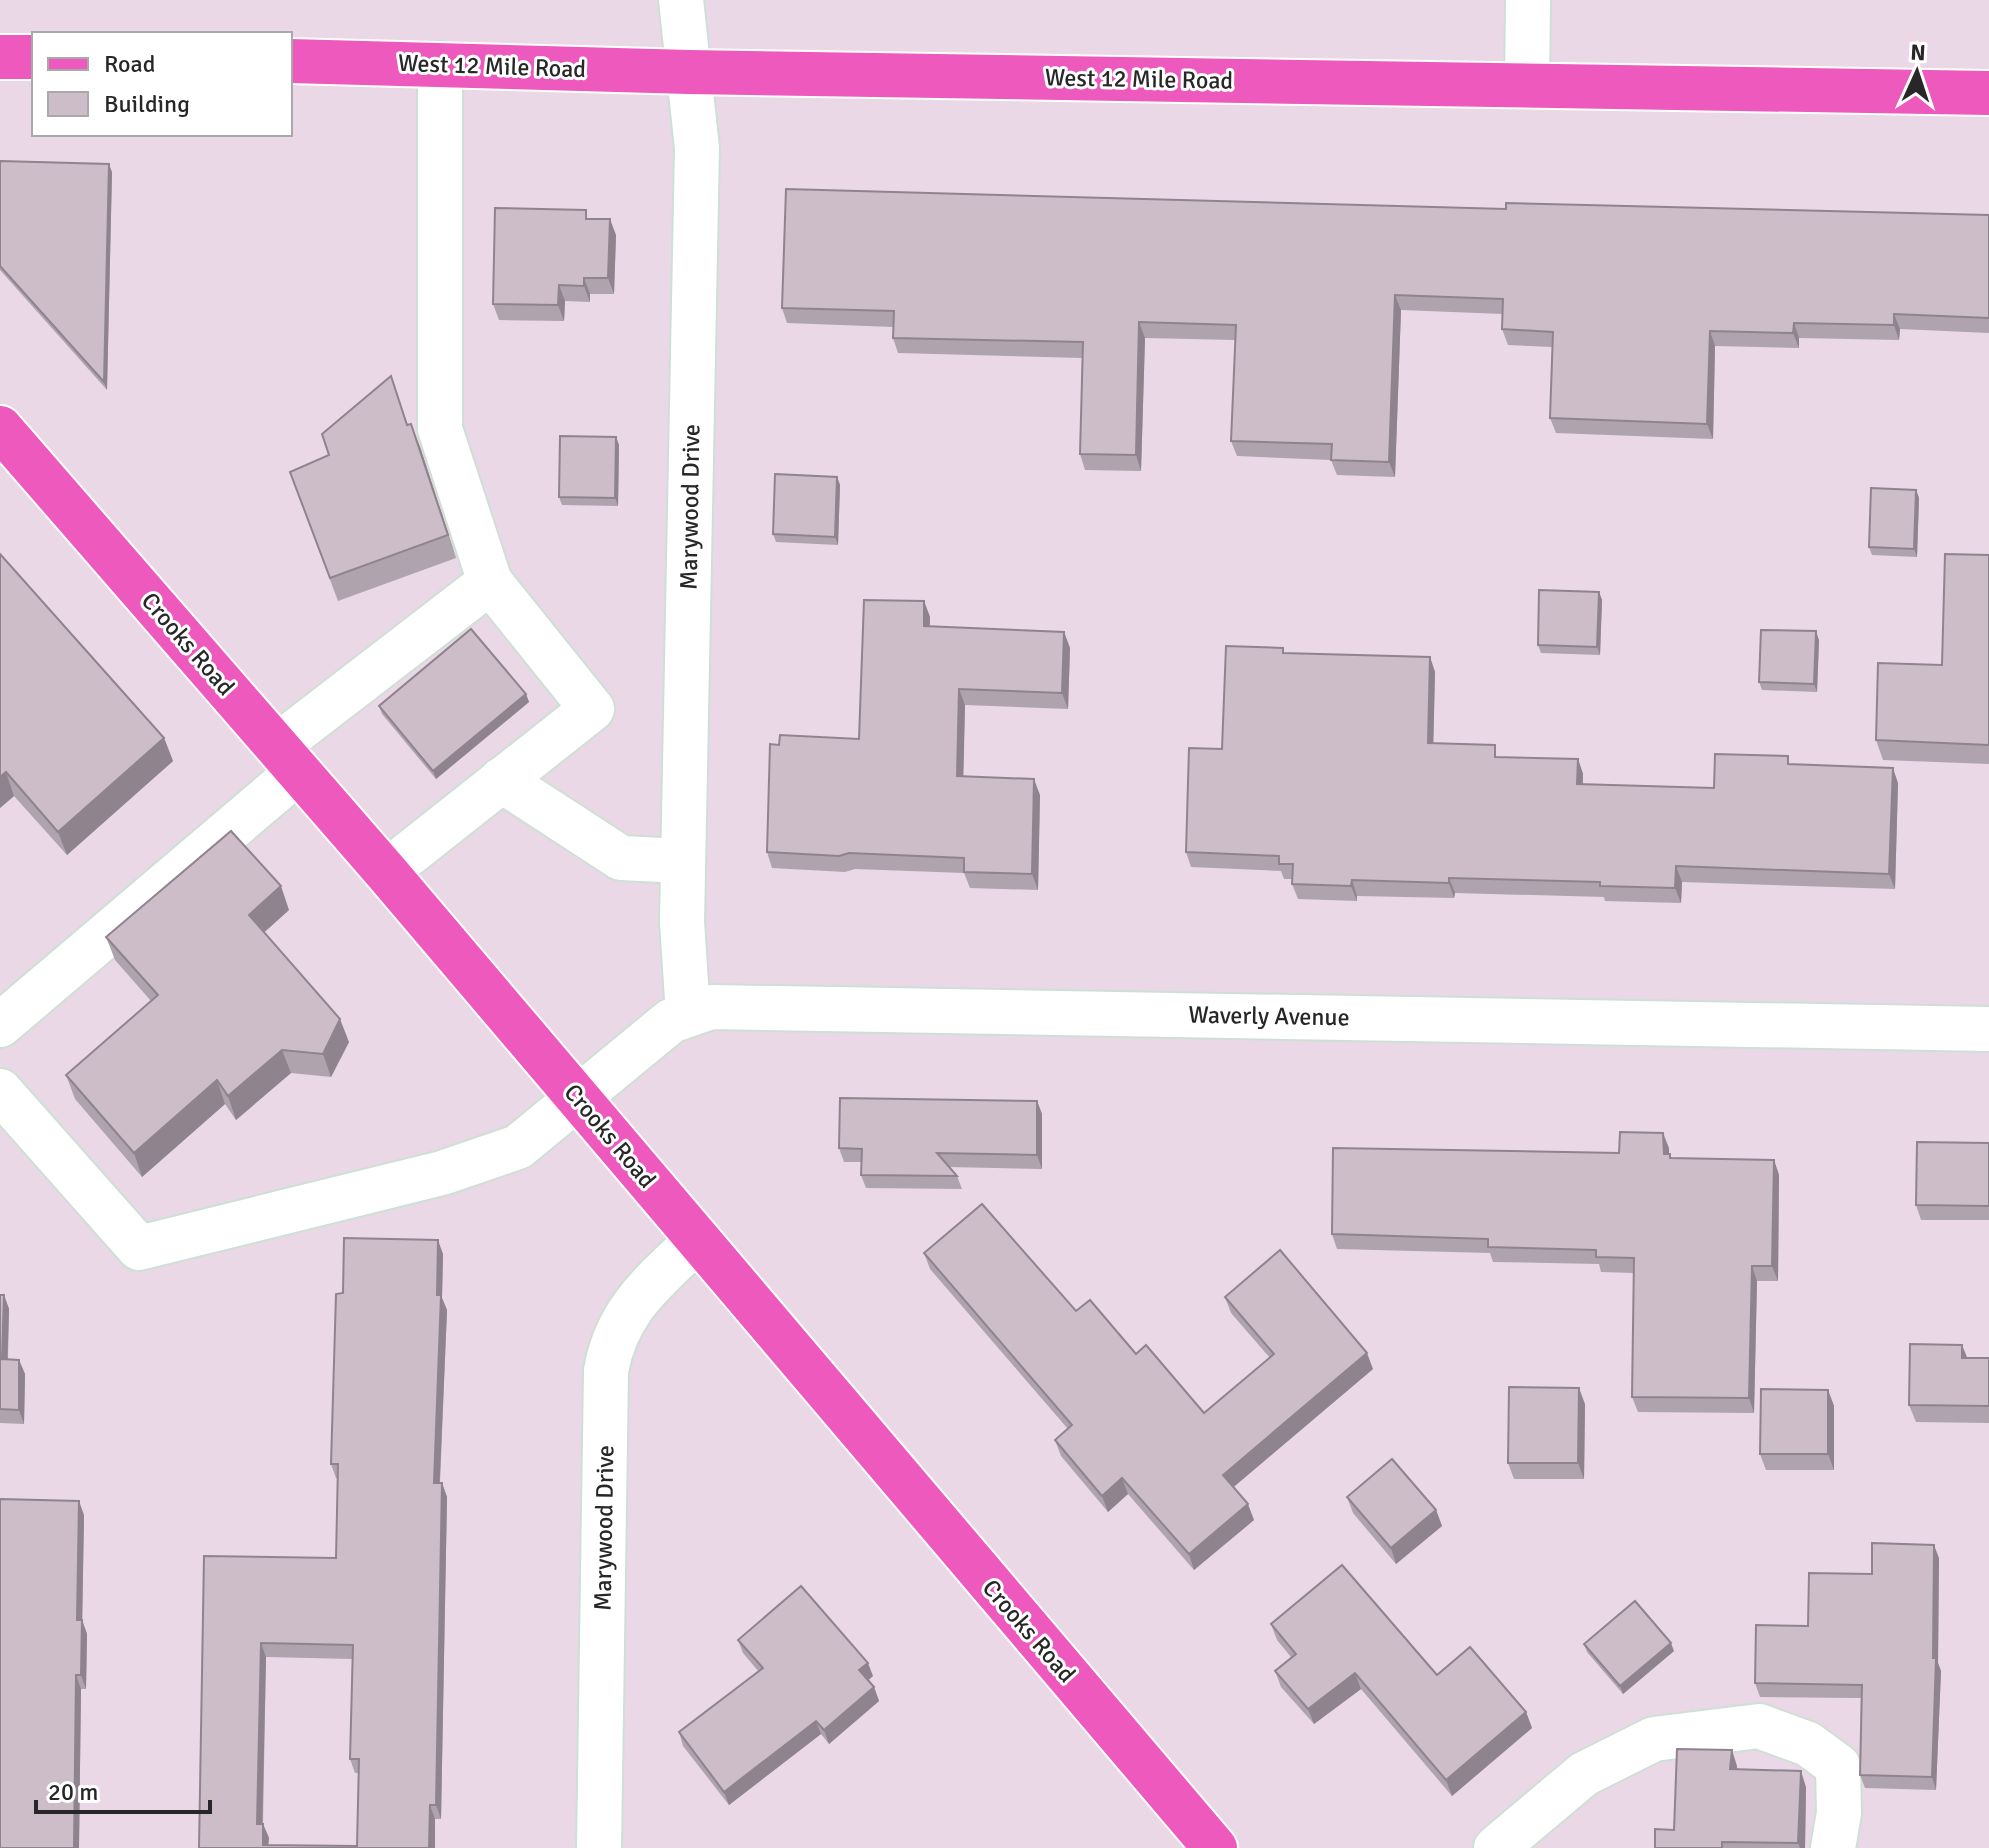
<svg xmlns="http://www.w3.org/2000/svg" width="1989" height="1848" viewBox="0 0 1989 1848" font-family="Signika,sans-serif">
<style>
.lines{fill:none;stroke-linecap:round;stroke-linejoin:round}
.minor-casing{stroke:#cee0d5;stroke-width:48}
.major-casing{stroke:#fff;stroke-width:48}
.minor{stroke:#fff;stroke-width:44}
.major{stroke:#ed59bc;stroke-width:44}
.wall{fill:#afa3ad;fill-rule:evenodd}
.shaded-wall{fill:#8f848d}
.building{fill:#ccbdc9;stroke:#8f848d;stroke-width:2;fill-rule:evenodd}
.labels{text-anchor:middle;stroke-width:6;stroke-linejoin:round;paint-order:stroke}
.street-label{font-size:24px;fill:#272727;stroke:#fff}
</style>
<rect width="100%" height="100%" fill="#ead8e7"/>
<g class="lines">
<defs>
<g id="minor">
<polyline points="681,0 697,148 682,922 688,1014"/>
<polyline points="1527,86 1528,0"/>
<polyline points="277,746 490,582 440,429 440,64"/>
<polyline points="501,780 621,858 683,861"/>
<polyline points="386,872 592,709 490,582"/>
<polyline points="0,1025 299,771"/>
<polyline points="0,1091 139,1248 442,1173 518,1147 671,1021 711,1007 1989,1029"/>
<path d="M599,1848l7,-477c11,-62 48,-89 91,-131"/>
<polyline points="1496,1848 1584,1774 1654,1739 1759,1726 1808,1744 1838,1766 1839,1813 1833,1848"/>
</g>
<g id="major">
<polyline points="0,57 34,57"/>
<polyline points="290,61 689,72 1989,93"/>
<polyline points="0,428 386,872 1215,1848"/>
</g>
</defs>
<!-- minor casing -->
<use href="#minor" class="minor-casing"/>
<!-- major casing -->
<use href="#major" class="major-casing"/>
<!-- minor -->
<use href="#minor" class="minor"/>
<!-- major -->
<use href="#major" class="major"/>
</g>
<!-- wall -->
<g class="wall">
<polygon points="0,161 112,172 107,390 0,270"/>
<polygon points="1506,209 1989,215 1989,333 1900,329 1899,340 1799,338 1799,348 1715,346 1713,439 1556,433 1550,418 1552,347 1508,345 1502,329 1503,314 1401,310 1395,477 1337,475 1331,460 1237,456 1231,441 1235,340 1145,338 1141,471 1085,470 1080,454 1082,358 898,353 893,338 893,327 787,323 782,308"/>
<polygon points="589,219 616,235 614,294 590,294 590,302 565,301 564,321 499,320 493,304"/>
<polygon points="408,425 420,447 456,558 338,601 290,472"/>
<polygon points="616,437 619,445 618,506 562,505 559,497"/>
<polygon points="837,477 840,485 838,545 776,542 773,534"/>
<polygon points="1916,490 1919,498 1917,557 1872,555 1869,547"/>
<polygon points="0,554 164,738 173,761 67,855 14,796 0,808"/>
<polygon points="1989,555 1989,764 1883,760 1876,740 1942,665"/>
<polygon points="1599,592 1602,600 1600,655 1541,653 1538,645"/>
<polygon points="924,601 930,617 930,627 1064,632 1070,648 1068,709 965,705 963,776 1040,795 1038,890 970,888 964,873 855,869 845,872 772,868 767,852 779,745 859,739"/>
<polygon points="1819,640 1817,692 1762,690 1759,682"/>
<polygon points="1285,653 1430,657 1435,672 1433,744 1500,757 1578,759 1583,774 1583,784 1714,788 1791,764 1898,783 1895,889 1682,882 1681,903 1605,901 1604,897 1455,893 1454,898 1357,896 1357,901 1298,899 1292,884 1292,879 1284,879 1281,871 1191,867 1186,852 1222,749"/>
<polygon points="526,694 529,702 436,779 382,714 379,706"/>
<polygon points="289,910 264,932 349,1042 331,1077 291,1073 236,1120 225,1104 142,1177 75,1099 66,1075 151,1001 115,960 106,937"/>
<polygon points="1037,1101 1042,1114 1042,1169 949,1167 957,1176 962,1189 866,1188 861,1175 861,1162 844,1162 839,1148"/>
<polygon points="1989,1143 1989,1220 1921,1220 1916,1205"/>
<polygon points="1669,1148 1669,1154 1672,1158 1774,1160 1779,1175 1778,1281 1757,1281 1754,1413 1638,1412 1632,1397 1634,1273 1601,1272 1599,1264 1493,1262 1490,1253 1337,1249 1332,1234 1619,1153"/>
<polygon points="924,1253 1076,1311 1136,1354 1204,1413 1270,1358 1231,1313 1225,1297 1373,1369 1233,1487 1254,1520 1194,1570 1128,1494 1108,1512 1061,1456 1055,1440 1068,1429 930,1269"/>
<path d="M443,1254l-1,44 5,12 -7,173h2l5,14 -6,322h-6v29h-236l5,-292 132,2 2,-80h-2l-5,-14 12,-171zM266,1657l86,2 -2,100 5,14h4l-2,73 -89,-1 1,-7 -6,-14z"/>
<polygon points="0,1295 4,1295 9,1309 8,1359 19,1360 25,1374 24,1424 0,1423"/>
<polygon points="1967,1358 1989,1358 1989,1423 1916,1422 1909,1405"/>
<polygon points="1828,1390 1834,1406 1834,1470 1766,1470 1760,1454"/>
<polygon points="1585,1404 1584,1479 1514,1479 1508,1463"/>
<polygon points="1347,1497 1436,1510 1442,1526 1396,1564 1353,1513"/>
<polygon points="84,1515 82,1620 87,1634 86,1689 81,1689 79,1848 0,1848"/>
<polygon points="1939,1558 1938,1663 1941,1671 1936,1790 1865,1788 1860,1775 1861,1698 1760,1697 1755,1683 1808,1626 1872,1574"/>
<polygon points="1271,1624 1437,1675 1526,1712 1532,1728 1452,1796 1361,1689 1314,1724 1281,1687 1275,1671 1291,1657 1277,1640"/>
<polygon points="738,1640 873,1676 868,1680 874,1687 879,1701 829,1744 821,1734 729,1805 683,1746 679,1732 759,1672 743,1653"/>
<polygon points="1584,1644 1674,1651 1623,1694 1587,1652"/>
<polygon points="1737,1766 1737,1770 1806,1787 1805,1848 1655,1848 1674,1830"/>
</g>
<!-- shaded-wall -->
<g class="shaded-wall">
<polygon points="109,164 112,172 107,390 104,382"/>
<polygon points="610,219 616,235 614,294 608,278"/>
<polygon points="584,278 590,294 590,302 584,286"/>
<polygon points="559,285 565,301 564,321 558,305"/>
<polygon points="1395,295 1401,310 1395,477 1389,462"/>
<polygon points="1894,314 1900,329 1899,340 1894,325"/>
<polygon points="1139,322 1145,338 1141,471 1136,455"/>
<polygon points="1794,323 1799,338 1799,348 1793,333"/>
<polygon points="1710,331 1715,346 1713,439 1707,424"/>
<polygon points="411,424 420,447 456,558 448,535"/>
<polygon points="616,437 619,445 618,506 615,498"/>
<polygon points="837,477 840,485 838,545 835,537"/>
<polygon points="1916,490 1919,498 1917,557 1914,549"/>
<polygon points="1599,592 1602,600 1600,655 1597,647"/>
<polygon points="924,601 930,617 929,642 924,626"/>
<polygon points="1816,631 1819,640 1817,692 1814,684"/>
<polygon points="1064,632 1070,648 1068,709 1062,693"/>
<polygon points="1430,657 1435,672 1433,758 1428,743"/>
<polygon points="959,689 965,705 963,792 957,776"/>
<polygon points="526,694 529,702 436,779 433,771"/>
<polygon points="164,738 173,761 67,855 58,832"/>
<polygon points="1578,759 1583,774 1582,799 1577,784"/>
<polygon points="1893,768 1898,783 1895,889 1889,874"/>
<polygon points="6,772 14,796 0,808 0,777"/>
<polygon points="1034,779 1040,795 1038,890 1032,874"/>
<polygon points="1676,866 1682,882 1681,903 1675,888"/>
<polygon points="1449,878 1455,893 1454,898 1449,883"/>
<polygon points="1352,880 1357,896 1357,901 1351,886"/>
<polygon points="281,886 289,910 258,938 249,915"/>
<polygon points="340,1019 349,1042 331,1077 323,1054"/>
<polygon points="282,1050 291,1073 236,1120 228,1096"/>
<polygon points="217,1080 225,1104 142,1177 134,1153"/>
<polygon points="1037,1101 1042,1114 1042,1169 1037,1155"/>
<polygon points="1663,1133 1669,1148 1669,1169 1664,1154"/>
<polygon points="1774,1160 1779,1175 1778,1281 1772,1266"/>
<polygon points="438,1240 443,1254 442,1298 447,1310 439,1497 434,1483"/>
<polygon points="1752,1266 1757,1281 1754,1413 1749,1398"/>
<polygon points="4,1295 9,1309 7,1373 2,1359"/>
<polygon points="1962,1345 1969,1362 1962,1358"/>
<polygon points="1367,1353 1373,1369 1229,1491 1223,1475"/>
<polygon points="19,1360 25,1374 24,1424 19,1410"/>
<polygon points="1579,1388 1585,1404 1584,1479 1578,1463"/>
<polygon points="1828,1390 1834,1406 1834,1470 1828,1454"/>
<polygon points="1122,1478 1128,1494 1108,1512 1102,1496"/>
<polygon points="442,1483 447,1497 441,1819 436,1805"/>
<polygon points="79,1501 84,1515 82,1634 77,1620"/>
<polygon points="1248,1504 1254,1520 1194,1570 1189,1554"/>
<polygon points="1436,1510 1442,1526 1396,1564 1391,1548"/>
<polygon points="1934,1545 1939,1558 1938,1663 1941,1671 1936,1790 1932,1777"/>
<polygon points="82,1620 87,1634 86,1689 81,1675"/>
<polygon points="261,1643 266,1657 262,1838 257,1824"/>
<polygon points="1671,1643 1674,1651 1623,1694 1620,1686"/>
<polygon points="868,1663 873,1676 864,1684 859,1670"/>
<polygon points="1355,1673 1361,1689 1314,1724 1308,1709"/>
<polygon points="76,1675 81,1689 79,1848 74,1848"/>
<polygon points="874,1687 879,1701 829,1744 824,1730"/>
<polygon points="1526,1712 1532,1728 1452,1796 1446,1780"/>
<polygon points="816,1721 821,1734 729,1805 724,1792"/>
<polygon points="1732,1750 1737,1766 1736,1785 1730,1769"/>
<polygon points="1801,1771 1806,1787 1805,1848 1800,1848 1798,1843"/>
<polygon points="430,1805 435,1819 435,1848 429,1848"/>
<polygon points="263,1824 269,1838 268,1848 263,1845"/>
</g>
<!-- building -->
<g class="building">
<polygon points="0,161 109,164 104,382 0,266"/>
<polygon points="786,189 1506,209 1506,203 1989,215 1989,318 1894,314 1894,325 1794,323 1793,333 1710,331 1707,424 1550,418 1553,332 1502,329 1503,299 1395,295 1389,462 1331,460 1332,444 1231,441 1236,325 1139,322 1136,455 1080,454 1083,342 893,338 894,311 782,308"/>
<polygon points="495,208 586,210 586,219 610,219 608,278 584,278 584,286 559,285 558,305 493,304"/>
<polygon points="391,376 407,425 411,424 448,535 330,578 290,472 329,455 322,434"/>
<polygon points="560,436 616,437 615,498 559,497"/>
<polygon points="775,474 837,477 835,537 773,534"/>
<polygon points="1871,488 1916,490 1914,549 1869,547"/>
<polygon points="0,554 164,738 58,832 6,772 0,777"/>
<polygon points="1945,554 1989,555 1989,745 1876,740 1878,663 1942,665"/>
<polygon points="1539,590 1599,592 1597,647 1538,645"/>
<polygon points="864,600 924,601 924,626 1064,632 1062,693 959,689 957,776 1034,779 1032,874 964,872 964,858 849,853 839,856 767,852 770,744 779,745 780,735 859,739"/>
<polygon points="471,629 526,694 433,771 379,706"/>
<polygon points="1761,630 1816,631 1814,684 1759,682"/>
<polygon points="1226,646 1283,648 1283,653 1430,657 1428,743 1495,745 1495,757 1578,759 1577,784 1714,788 1715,754 1788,756 1788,764 1893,768 1889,874 1676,866 1675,888 1600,886 1600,882 1449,878 1449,883 1352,880 1351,886 1292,884 1293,864 1279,864 1279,856 1186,852 1189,748 1222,749"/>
<polygon points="231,831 281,886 249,915 340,1019 323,1054 282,1050 228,1096 217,1080 134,1153 66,1075 158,995 106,937"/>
<polygon points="840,1098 1037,1101 1037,1155 937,1153 957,1176 861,1175 862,1149 839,1148"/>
<polygon points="1620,1132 1663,1133 1664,1154 1670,1154 1670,1158 1774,1160 1772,1266 1752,1266 1749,1398 1632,1397 1634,1258 1596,1257 1596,1250 1488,1247 1488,1239 1332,1234 1333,1148 1619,1153"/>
<polygon points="1917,1142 1989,1143 1989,1206 1916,1205"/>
<polygon points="982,1204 1076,1311 1090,1300 1136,1354 1146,1345 1204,1413 1274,1354 1225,1297 1280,1250 1367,1353 1223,1475 1248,1504 1189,1554 1122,1478 1102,1496 1055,1440 1072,1425 924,1253"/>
<path d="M344,1238l94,2 -1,55h4l-7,188h8l-6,322h-6l-1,43h-230l5,-292 132,2 2,-94h-7l5,-170 7,-1zM261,1643l92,2 -3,114h9l-2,87 -94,-1v-21h-6z"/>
<polygon points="0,1295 4,1295 2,1359 19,1360 19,1410 0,1409"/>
<polygon points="1910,1344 1962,1345 1962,1358 1989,1358 1989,1406 1909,1405"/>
<polygon points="1509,1387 1579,1388 1578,1463 1508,1463"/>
<polygon points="1761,1389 1828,1390 1828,1454 1760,1454"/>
<polygon points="1392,1459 1436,1510 1391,1548 1347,1497"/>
<polygon points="0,1499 79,1501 77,1620 82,1620 81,1675 76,1675 74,1848 0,1848"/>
<polygon points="1872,1543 1934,1545 1933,1658 1936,1658 1932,1777 1860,1775 1862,1685 1755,1683 1756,1625 1808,1626 1809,1573 1872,1574"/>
<polygon points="1342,1565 1437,1675 1470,1647 1526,1712 1446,1780 1355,1673 1308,1709 1275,1671 1296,1654 1271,1624"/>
<polygon points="801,1586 868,1663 859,1670 874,1687 824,1730 816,1721 724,1792 679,1732 763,1668 738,1640"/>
<polygon points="1635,1601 1671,1643 1620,1686 1584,1644"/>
<polygon points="1677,1749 1732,1750 1730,1769 1801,1771 1798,1843 1722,1842 1722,1848 1655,1848 1655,1829 1674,1830"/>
</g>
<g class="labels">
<!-- street labels -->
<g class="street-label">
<text transform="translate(492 66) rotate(2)" y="8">West 12 Mile Road</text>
<text transform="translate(1139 79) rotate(1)" y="8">West 12 Mile Road</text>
<text transform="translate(690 507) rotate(-89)" y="8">Marywood Drive</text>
<text transform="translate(188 644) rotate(49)" y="8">Crooks Road</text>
<text transform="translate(1269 1016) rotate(1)" y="8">Waverly Avenue</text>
<text transform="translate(610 1136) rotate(50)" y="8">Crooks Road</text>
<text transform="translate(604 1528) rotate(-89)" y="8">Marywood Drive</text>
<text transform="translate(1029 1631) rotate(49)" y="8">Crooks Road</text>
</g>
</g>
<!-- legend -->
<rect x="32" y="32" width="260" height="104" fill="#ffffff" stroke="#a9a9a9" stroke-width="2"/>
<rect x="48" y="58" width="40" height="12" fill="#ed59bc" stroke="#a9a9a9" stroke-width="2"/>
<text x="104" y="72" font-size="24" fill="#272727">Road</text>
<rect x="48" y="92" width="40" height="24" fill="#ccbdc9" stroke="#a9a9a9" stroke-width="2"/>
<text x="104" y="112" font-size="24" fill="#272727">Building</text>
<!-- north arrow -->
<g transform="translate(1917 72) rotate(3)" stroke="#ffffff" stroke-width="6" paint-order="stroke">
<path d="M0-6L14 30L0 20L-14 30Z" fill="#272727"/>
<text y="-12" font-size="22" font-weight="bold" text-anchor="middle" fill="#272727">N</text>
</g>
<!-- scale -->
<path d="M36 1800v12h174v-12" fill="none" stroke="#272727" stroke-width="4"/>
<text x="48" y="1800" font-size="24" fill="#272727" stroke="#ffffff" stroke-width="6" paint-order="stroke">20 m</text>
</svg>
